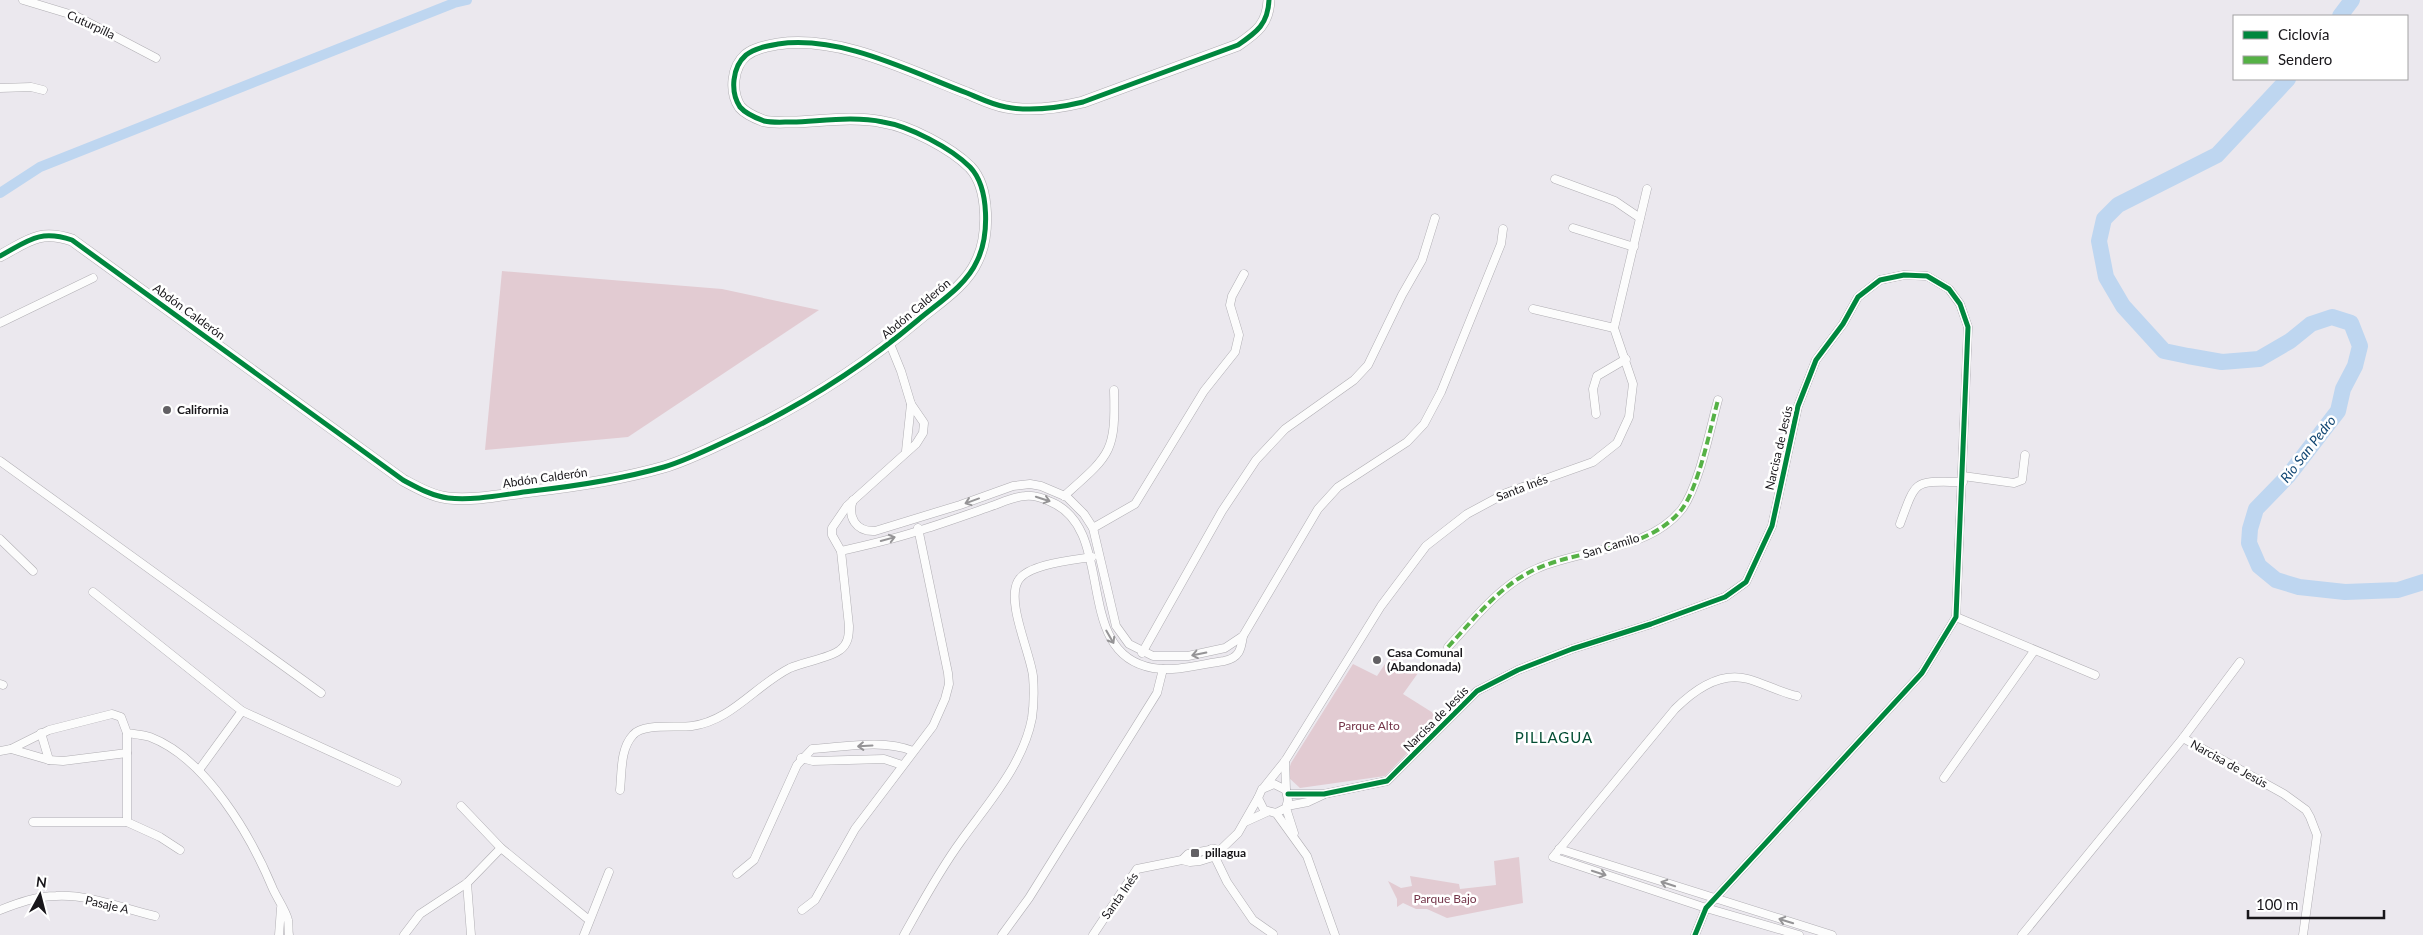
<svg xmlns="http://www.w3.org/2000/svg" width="2423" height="935" viewBox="0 0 2423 935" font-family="Lato,sans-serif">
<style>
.green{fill:#e2cbd2}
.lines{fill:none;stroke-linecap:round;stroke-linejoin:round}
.canal{stroke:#bed6f0;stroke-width:10}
.river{stroke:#bed6f0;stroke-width:16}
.street-casing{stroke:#b0aeb3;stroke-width:9}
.secondary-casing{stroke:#b0aeb3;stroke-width:12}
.street{stroke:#fcfcfc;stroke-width:8}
.secondary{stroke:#fcfcfc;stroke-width:11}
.quiet{stroke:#55b145;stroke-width:4;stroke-dasharray:8 4;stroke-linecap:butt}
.cycleway-casing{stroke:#fff;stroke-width:8}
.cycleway{stroke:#00873e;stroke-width:5}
.oneway{stroke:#959496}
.poi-dot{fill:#626064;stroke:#fff;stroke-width:2}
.labels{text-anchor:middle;stroke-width:5;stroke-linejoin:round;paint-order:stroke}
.street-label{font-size:12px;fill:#18161a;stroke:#fff}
.poi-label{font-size:12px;font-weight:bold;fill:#18161a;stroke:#fff;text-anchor:start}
.park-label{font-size:12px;fill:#743549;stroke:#fff}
.water-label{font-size:14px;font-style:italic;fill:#124773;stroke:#fff}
.quarter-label{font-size:15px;letter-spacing:1px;fill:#044e34;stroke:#fff}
</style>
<rect width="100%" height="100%" fill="#ebe8ee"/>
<!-- green -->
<g class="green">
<polygon points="502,271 722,289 819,310 628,437 485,450"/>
<polygon points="1391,655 1418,673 1403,694 1438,716 1417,743 1385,776 1300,788 1287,776 1291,763 1353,664 1377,676"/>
<polygon points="1519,857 1523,903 1447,918 1427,909 1416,909 1403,903 1397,907 1397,899 1388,881 1401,888 1412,886 1410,876 1459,884 1460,889 1496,885 1494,861"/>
</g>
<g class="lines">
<!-- canal -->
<polyline class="canal" points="0,193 40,167 454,3 467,0"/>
<!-- river -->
<g class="river">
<polyline points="2340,16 2352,0"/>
<polyline points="2288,79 2217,155 2118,205 2104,219 2099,241 2106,277 2123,306 2164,351 2188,356 2222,362 2259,359 2290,341 2311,324 2332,317 2351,323 2360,346 2355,366 2343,389 2338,411 2288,476 2256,509 2250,529 2249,543 2259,566 2276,580 2299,587 2345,592 2398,590 2423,582"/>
</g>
<defs>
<g id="street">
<polyline points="23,0 76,16 156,58"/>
<polyline points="0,88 31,87 43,90"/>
<polyline points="1555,179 1615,201 1640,218"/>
<polyline points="1573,228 1634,247"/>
<polyline points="1533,309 1614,328"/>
<polyline points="0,323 93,278"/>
<polyline points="1596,414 1593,389 1597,376 1626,359"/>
<polyline points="906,451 911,404"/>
<polyline points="0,461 321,693"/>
<polyline points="1963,476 2014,483 2022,480 2025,455"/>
<path d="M1064,496c46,-41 52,-43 50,-106"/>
<path d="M853,500c-6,17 3,32 22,31l85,-26 53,-19 17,-2 11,2 26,11 17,17 9,14 23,98 13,18 24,12h35l37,-8 18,-12 75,-127 20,-22 69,-45 17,-18 17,-32 60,-148 2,-15"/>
<path d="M1900,524c17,-47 14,-42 63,-42"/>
<polyline points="1093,528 1135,504 1204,391 1235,352 1239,335 1230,305 1232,296 1244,274"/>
<polyline points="0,539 33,571"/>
<path d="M841,551c26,-6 54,-12 80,-21 23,-7 45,-15 68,-23 12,-4 24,-10 36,-11 9,-1 18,2 26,6 67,28 20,152 102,166 22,4 49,-4 71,-7 15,-3 17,-11 19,-25"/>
<polyline points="93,592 242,711 199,770"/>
<polyline points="1956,617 2095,675"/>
<path d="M1448,647c26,-28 52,-62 88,-78 46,-21 112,-17 146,-60 17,-23 28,-80 36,-109"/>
<polyline points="1142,653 1222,511 1256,460 1285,429 1354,380 1368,365 1402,295 1422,260 1435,218"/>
<polyline points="0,684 3,685"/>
<path d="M1797,696c-17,-4 -32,-12 -49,-17 -28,-8 -54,11 -73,30l-122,148 153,51 93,27"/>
<polyline points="242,711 397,782"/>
<polyline points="41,733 49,760"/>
<polyline points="2183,738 2284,794 2306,810 2310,817 2317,835 2303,935"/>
<polyline points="11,749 49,760 63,761 127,753"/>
<path d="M0,751l11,-2 38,-19 63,-16 9,3 6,16c7,1 16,2 23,4 56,21 101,99 123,152 4,9 13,22 15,31 1,4 0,10 1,15"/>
<polyline points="801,758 813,761 884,759 902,765"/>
<polyline points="1285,761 1286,790"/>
<polyline points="1944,778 2034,651"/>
<polyline points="1265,786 1285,761 1381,606 1426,546 1467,514 1506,493 1593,462 1617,443 1629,417 1633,384 1614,328 1647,189"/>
<path d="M620,790c2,-18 0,-41 13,-55 10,-12 44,-7 59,-9 39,-5 64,-41 98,-58 13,-6 40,-10 50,-18 8,-6 9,-14 9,-24l-8,-75 -9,-16v-7l15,-22 69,-62 7,-11 1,-10 -13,-19 -10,-33 -11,-27"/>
<polyline points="1288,794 1324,794 1387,781 1477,691 1518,670 1572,649 1651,624 1725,597 1746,582 1772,526 1798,406 1816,360 1843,324 1858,297 1880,280 1904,275 1927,276 1949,289 1960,304 1968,327 1956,617 1922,673 1706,908 1695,935"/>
<polyline points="461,806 501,848 589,920"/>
<polyline points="1287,806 1308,802 1323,795"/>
<polyline points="1286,808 1276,813 1264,810 1258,798 1262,789 1274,784 1286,790 1288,800 1286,808 1294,833"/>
<polyline points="1276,813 1307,856 1335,935"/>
<polyline points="33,822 127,822 127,733"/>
<polyline points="127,822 160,837 180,850"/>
<polyline points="1245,822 1267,812"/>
<polyline points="1211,849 1227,882 1253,920 1273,934"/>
<polyline points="1559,849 1832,935"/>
<polyline points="1182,860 1188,854 1215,849"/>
<path d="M737,874l17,-14 43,-95 15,-16c33,-2 70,-10 101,2"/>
<polyline points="467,883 471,935"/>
<path d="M0,910c18,-7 37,-14 56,-14 33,-2 68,13 99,20"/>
<polyline points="802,910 815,900 855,829 933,726 945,699 949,684 948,673 918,528"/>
<polyline points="279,935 281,908"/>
<polyline points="404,935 420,914 467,883 501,848"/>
<polyline points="584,935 609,872"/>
<path d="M904,935c18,-32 35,-64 57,-94 27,-38 62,-76 71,-123 2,-14 2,-29 1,-42 -3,-24 -27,-74 -15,-95 9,-17 56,-21 74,-24"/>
<polyline points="1002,935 1029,898 1157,693 1163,669"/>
<polyline points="1093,935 1137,869 1182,860 1190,862 1200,861 1213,857 1238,833 1258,798"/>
<polyline points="2022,935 2183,738 2240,662"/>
</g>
<path id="secondary" d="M0,256c28,-15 39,-27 72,-16l331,240c15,8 29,16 45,18 27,3 58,-4 84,-7 44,-5 90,-12 132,-24 20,-6 39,-15 58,-24 70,-32 137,-73 196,-123 20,-17 48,-34 59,-59 12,-24 13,-73 -7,-94 -19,-19 -61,-41 -87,-45 -29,-6 -61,-1 -91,0 -9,0 -19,1 -28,-1 -8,-3 -18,-7 -24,-14 -10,-15 -8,-40 6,-52 9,-7 21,-9 32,-11 63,-9 131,27 189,49 12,5 26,12 39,14 26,5 52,1 77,-5l155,-57c19,-13 30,-21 31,-45"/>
</defs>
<!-- street casing -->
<use href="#street" class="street-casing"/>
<!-- secondary casing -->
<use href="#secondary" class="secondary-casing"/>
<!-- street -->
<use href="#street" class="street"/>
<!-- secondary -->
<use href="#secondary" class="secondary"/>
<!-- quiet -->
<path class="quiet" d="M1448,647c26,-28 52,-62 88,-78 46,-21 112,-17 146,-60 17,-23 28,-80 36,-109"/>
<defs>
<g id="cycleway">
<path d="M0,256c28,-15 39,-27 72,-16l331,240c15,8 29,16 45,18 27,3 58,-4 84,-7 44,-5 90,-12 132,-24 20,-6 39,-15 58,-24 70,-32 137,-73 196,-123 20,-17 48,-34 59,-59 12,-24 13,-73 -7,-94 -19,-19 -61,-41 -87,-45 -29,-6 -61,-1 -91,0 -9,0 -19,1 -28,-1 -8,-3 -18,-7 -24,-14 -10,-15 -8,-40 6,-52 9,-7 21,-9 32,-11 63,-9 131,27 189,49 12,5 26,12 39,14 26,5 52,1 77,-5l155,-57c19,-13 30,-21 31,-45"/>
<polyline points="1288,794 1324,794 1387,781 1477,691 1518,670 1572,649 1651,624 1725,597 1746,582 1772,526 1798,406 1816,360 1843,324 1858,297 1880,280 1904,275 1927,276 1949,289 1960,304 1968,327 1956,617 1922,673 1706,908 1695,935"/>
</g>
</defs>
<!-- cycleway casing -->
<use href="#cycleway" class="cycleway-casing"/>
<!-- cycleway -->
<use href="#cycleway" class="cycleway"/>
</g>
<!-- one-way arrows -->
<defs><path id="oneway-shaft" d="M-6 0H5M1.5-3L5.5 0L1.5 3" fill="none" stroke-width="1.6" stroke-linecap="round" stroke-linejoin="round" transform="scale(1.25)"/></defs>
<g class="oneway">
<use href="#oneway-shaft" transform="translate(1043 499) rotate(18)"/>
<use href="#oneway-shaft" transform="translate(972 501) rotate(160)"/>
<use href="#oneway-shaft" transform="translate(888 539) rotate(-15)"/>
<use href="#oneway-shaft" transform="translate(1110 637) rotate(60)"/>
<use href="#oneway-shaft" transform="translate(1199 654) rotate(169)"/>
<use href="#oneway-shaft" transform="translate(865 746) rotate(177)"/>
<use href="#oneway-shaft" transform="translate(1599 873) rotate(18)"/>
<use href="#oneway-shaft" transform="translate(1668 884) rotate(-162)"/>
<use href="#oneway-shaft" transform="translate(1786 921) rotate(-163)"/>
</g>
<!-- markers -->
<g class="poi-dot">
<circle cx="167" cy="410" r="5"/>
<circle cx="1377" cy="660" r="5"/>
<rect x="1190" y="848" width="10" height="10" rx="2.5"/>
</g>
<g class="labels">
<!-- street labels -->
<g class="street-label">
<text transform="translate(91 25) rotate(25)" y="4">Cuturpilla</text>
<text transform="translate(916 309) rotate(-40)" y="4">Abdón Calderón</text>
<text transform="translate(189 312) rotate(36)" y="4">Abdón Calderón</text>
<text transform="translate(1779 448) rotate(-77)" y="4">Narcisa de Jesús</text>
<text transform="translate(545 478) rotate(-8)" y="4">Abdón Calderón</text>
<text transform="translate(1522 488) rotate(-21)" y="4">Santa Inés</text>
<text transform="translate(1611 546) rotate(-17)" y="4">San Camilo</text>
<text transform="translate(1436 719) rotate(-45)" y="4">Narcisa de Jesús</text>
<text transform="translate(2229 764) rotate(29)" y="4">Narcisa de Jesús</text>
<text transform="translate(1120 896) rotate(-55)" y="4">Santa Inés</text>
<text transform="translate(107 905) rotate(13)" y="4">Pasaje A</text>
</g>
<!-- poi labels -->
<g class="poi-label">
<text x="177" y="414">California</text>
<text x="1387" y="657">Casa Comunal<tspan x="1387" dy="14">(Abandonada)</tspan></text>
<text x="1205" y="857">pillagua</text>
</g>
<!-- park labels -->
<g class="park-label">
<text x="1369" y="730">Parque Alto</text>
<text x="1445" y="903">Parque Bajo</text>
</g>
<!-- water labels -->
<g class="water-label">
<text transform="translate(2308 449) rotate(-52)" y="5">Río San Pedro</text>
</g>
<!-- quarter labels -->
<g class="quarter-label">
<text x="1554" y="743">PILLAGUA</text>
</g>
</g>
<!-- legend -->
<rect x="2233" y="15" width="175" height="65" fill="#ffffff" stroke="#a3a2a3"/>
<rect x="2243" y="31" width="25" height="8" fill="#00873e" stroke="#a3a2a3"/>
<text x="2278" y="40" font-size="15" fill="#18161a">Ciclovía</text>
<rect x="2243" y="56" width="25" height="8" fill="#55b145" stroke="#a3a2a3"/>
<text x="2278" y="65" font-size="15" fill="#18161a">Sendero</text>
<!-- north arrow -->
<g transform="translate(40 895) rotate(7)" stroke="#ffffff" stroke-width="4" paint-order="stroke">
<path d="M0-4L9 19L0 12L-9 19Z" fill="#18161a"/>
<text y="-8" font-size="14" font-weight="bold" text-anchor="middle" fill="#18161a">N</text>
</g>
<!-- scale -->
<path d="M2248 910v8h136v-8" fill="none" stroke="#18161a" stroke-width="2.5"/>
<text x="2256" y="910" font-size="15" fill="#18161a" stroke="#ffffff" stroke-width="4" paint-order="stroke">100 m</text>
</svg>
